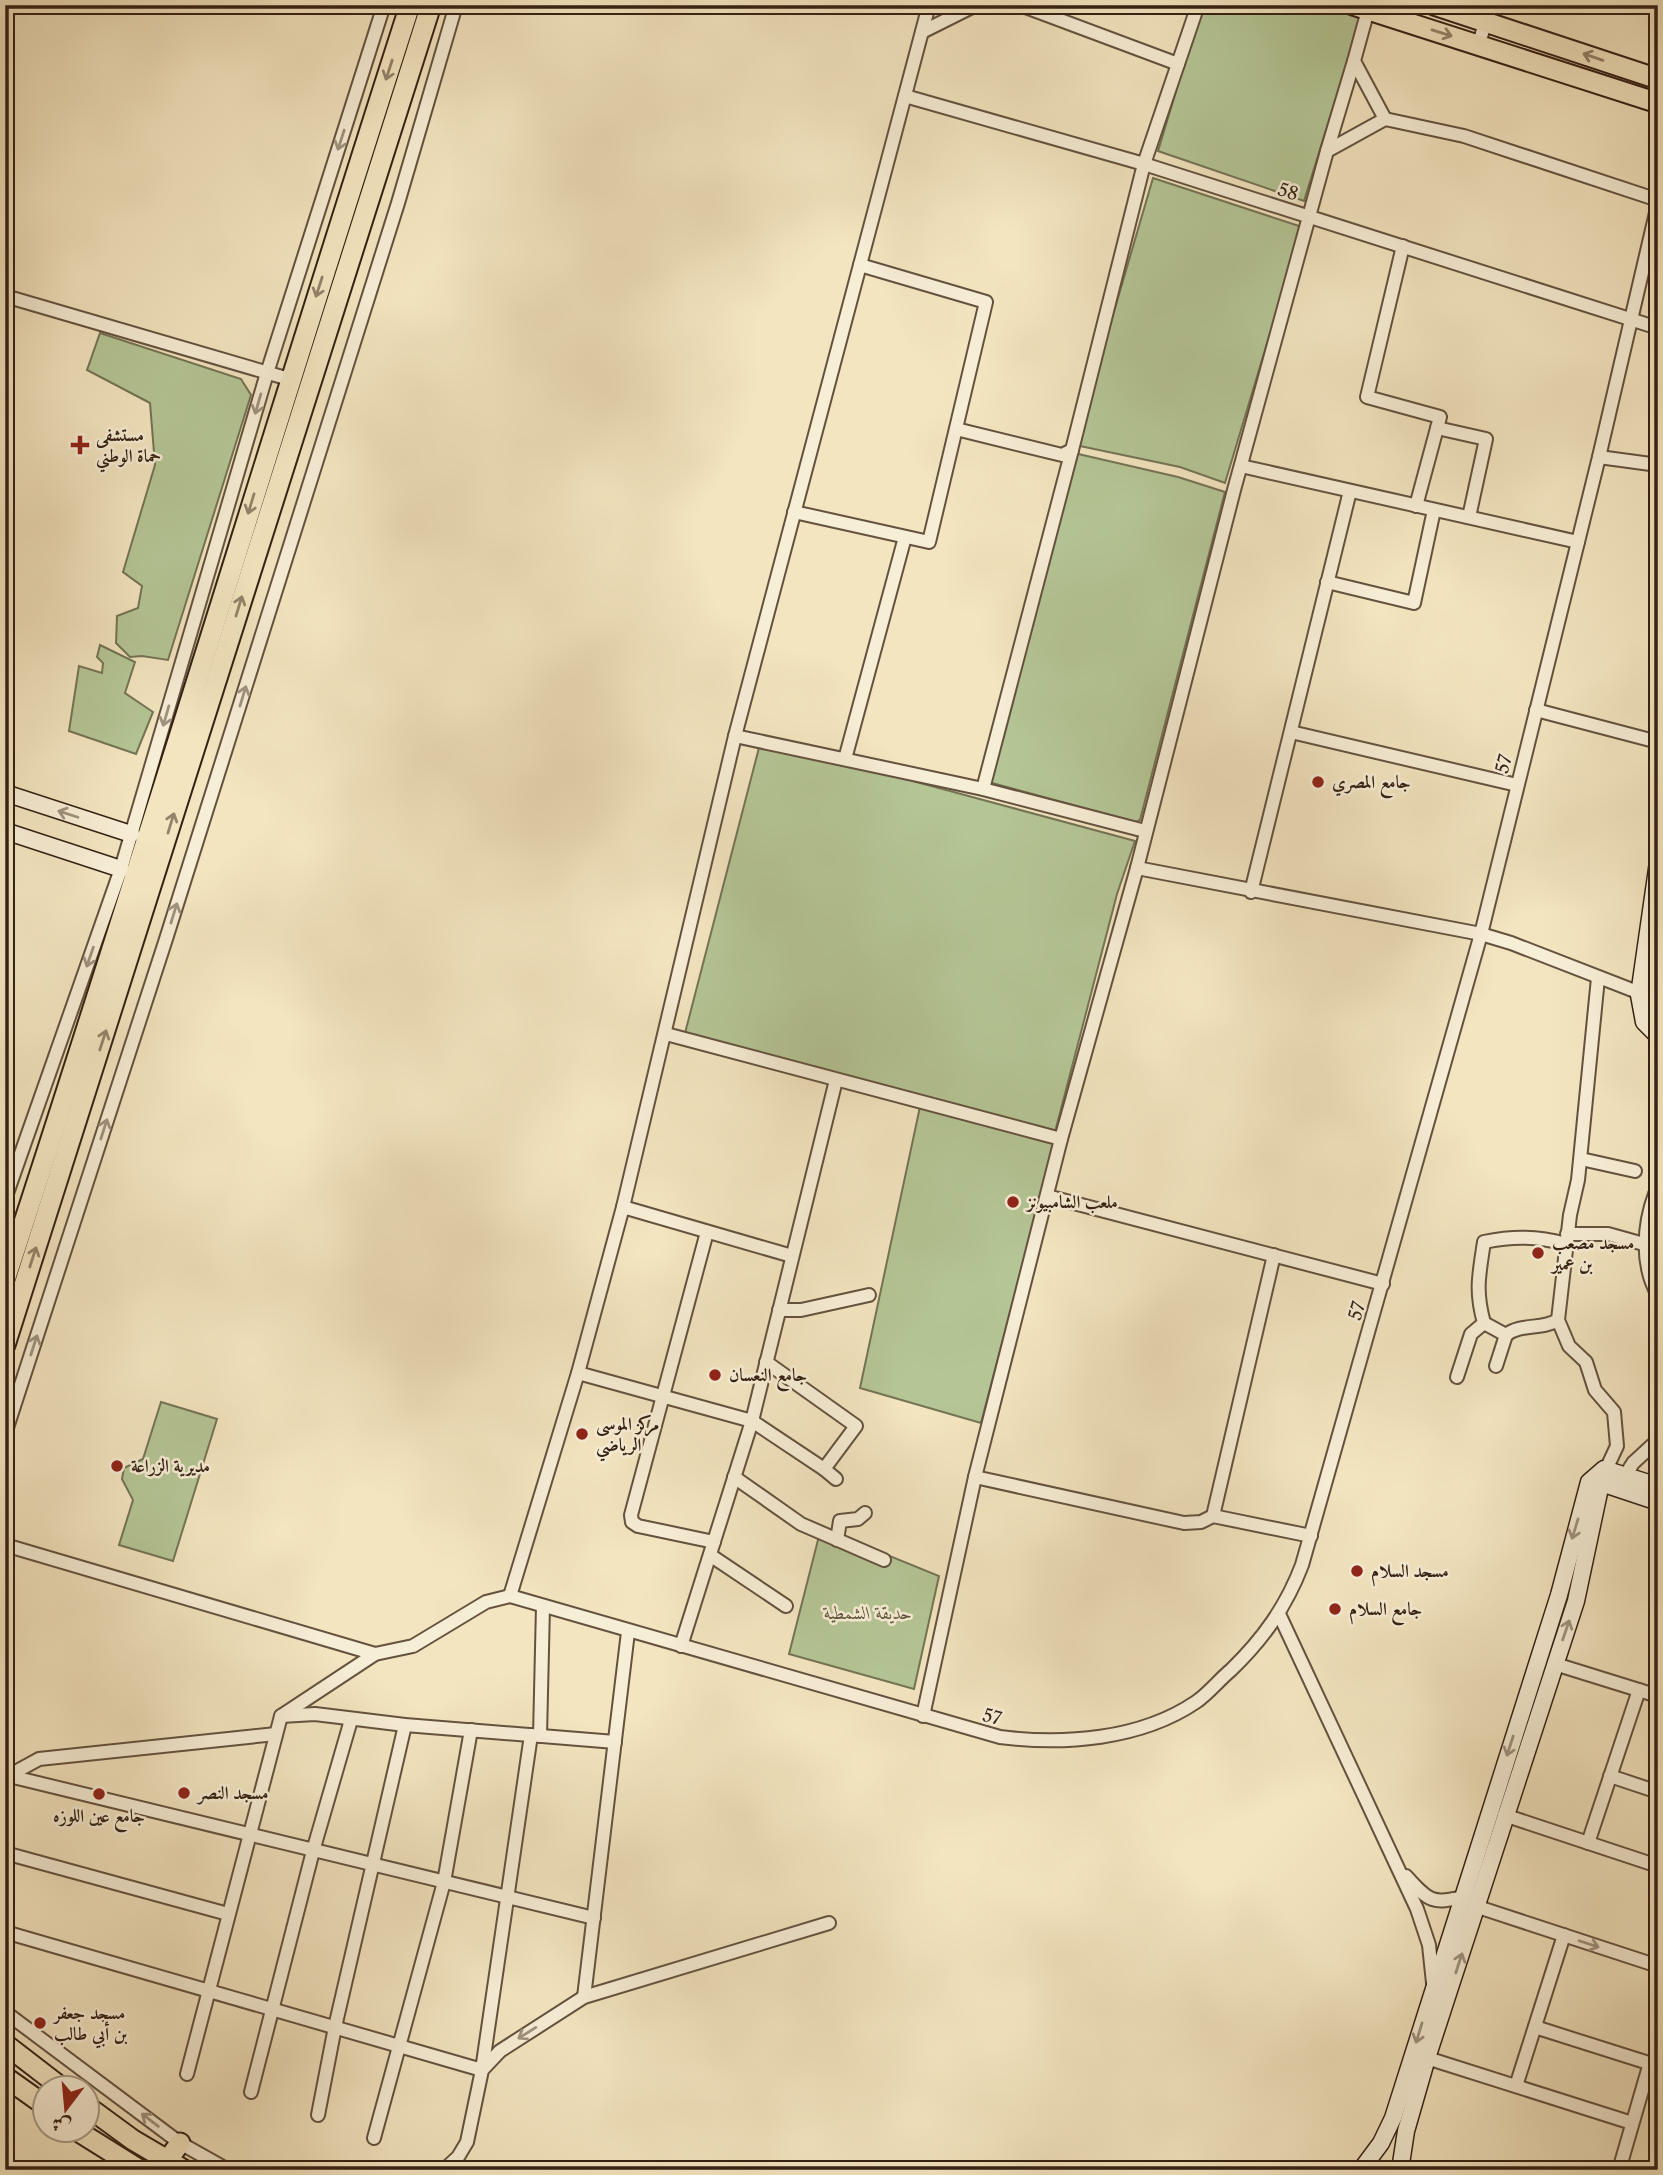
<svg xmlns="http://www.w3.org/2000/svg" width="1663" height="2175" viewBox="0 0 1663 2175" font-family="'Libre Caslon Text',Amiri,serif">
<style>
.green{fill:#b5c696;stroke:#747455;stroke-width:2}
.lines{fill:none;stroke-linecap:round;stroke-linejoin:round}
.street-casing{stroke:#64523f;stroke-width:16}
.secondary-casing{stroke:#342114;stroke-width:19}
.primary-casing{stroke:#342114;stroke-width:23}
.street{stroke:#f7eed6;stroke-width:12}
.secondary{stroke:#f7eed6;stroke-width:16}
.primary{stroke:#f3e5c0;stroke-width:19}
.oneway{stroke:#94836a}
.oneway2{stroke:#9f927f}
.poi-dot{fill:#8f2418;stroke:#f7eed6;stroke-width:2.5}
.labels{text-anchor:middle;stroke-width:5;stroke-linejoin:round;paint-order:stroke}
.street-label{font-size:18px;fill:#342114;stroke:#f7eed6}
.poi-label{font-size:18px;font-weight:bold;fill:#342114;stroke:#f7eed6;text-anchor:start}
.park-label{font-size:18px;font-style:italic;fill:#5b533b;stroke:#f7eed6}
</style>
<rect width="100%" height="100%" fill="#f3e5c0"/>
<filter id="stains"><feTurbulence type="fractalNoise" baseFrequency=".00286" numOctaves="4"/><feColorMatrix values="0 0 0 0 .2 0 0 0 0 .09 0 0 0 0 .02 0 0 0 .5 -.17"/></filter>
<radialGradient id="worn" r=".72"><stop offset=".6" stop-color="#630" stop-opacity="0"/><stop offset="1" stop-color="#630" stop-opacity=".3"/></radialGradient>
<!-- green -->
<g class="green">
<polygon points="1202,5 1323,5 1362,14 1304,201 1158,151"/>
<polygon points="1153,178 1302,227 1225,483 1180,467 1075,445"/>
<polygon points="100,333 241,379 251,395 168,660 142,656 130,657 116,643 117,616 138,608 142,586 123,572 155,465 150,403 87,370"/>
<polygon points="1074,453 1178,477 1225,492 1140,820 1136,822 985,781"/>
<polygon points="100,645 135,662 125,693 153,712 136,754 69,731 79,666 102,673 103,663 97,657"/>
<polygon points="761,740 1135,841 1117,894 1055,1132 684,1037"/>
<polygon points="921,1102 1055,1142 981,1423 860,1388"/>
<polygon points="161,1402 217,1419 173,1561 119,1545 133,1500 122,1479 124,1468 143,1459"/>
<polygon points="821,1528 939,1576 914,1689 789,1654"/>
</g>
<g class="lines">
<defs>
<g id="street">
<polyline points="1020,5 1178,64"/>
<polyline points="1368,10 1354,61 1385,119"/>
<polyline points="922,32 976,5"/>
<polyline points="1479,44 1490,5"/>
<polyline points="905,96 1144,164 1658,328"/>
<polyline points="1327,151 1354,61"/>
<polyline points="1403,246 1367,397 1440,417 1416,506"/>
<polyline points="5,296 289,379"/>
<polyline points="1437,428 1486,439 1469,517"/>
<polyline points="956,429 1062,455 1072,450 983,789"/>
<polyline points="1072,450 1144,164 1198,5"/>
<polyline points="1599,457 1658,465"/>
<polyline points="1241,466 1578,542"/>
<polyline points="794,512 929,542 986,302 860,265"/>
<polyline points="1327,582 1414,603 1434,510"/>
<polyline points="1536,710 1658,742"/>
<polyline points="1291,732 1517,785"/>
<polyline points="735,736 983,789 1145,831"/>
<polyline points="845,759 905,537"/>
<polyline points="1137,868 1481,934 1511,943 1658,1000"/>
<polyline points="1251,892 1350,491"/>
<polyline points="1598,978 1578,1180 1570,1215 1558,1320 1569,1346 1586,1362 1595,1390 1614,1412 1617,1446 1603,1476"/>
<polyline points="666,1034 1061,1139"/>
<polyline points="1581,1159 1635,1171"/>
<path d="M1655,1194c-12,32 -14,72 3,101"/>
<polyline points="1047,1196 1383,1284"/>
<polyline points="5,1199 121,869 267,373 384,5"/>
<polyline points="623,1207 792,1256"/>
<polyline points="5,1223 22,1228"/>
<polyline points="707,1232 631,1515 632,1522 638,1526 714,1542"/>
<polyline points="1567,1234 1608,1234 1658,1248"/>
<polyline points="779,1310 801,1310 869,1295"/>
<path d="M1506,1335c15,-12 36,-5 52,-15"/>
<polyline points="766,1362 856,1426 824,1469 836,1479"/>
<path d="M1496,1366l10,-31 -22,-12c-9,-32 -5,-48 0,-81 29,-6 53,-6 82,2"/>
<polyline points="578,1373 752,1421 824,1469"/>
<polyline points="1457,1377 1471,1334 1484,1323"/>
<polyline points="5,1434 166,939 398,203 456,5"/>
<polyline points="1625,1476 1633,1463 1658,1440"/>
<polyline points="734,1477 801,1524 884,1560"/>
<polyline points="975,1477 1184,1523 1201,1522 1213,1516 1274,1255"/>
<polyline points="1213,1516 1311,1536"/>
<polyline points="837,1540 840,1521 858,1519 865,1513"/>
<polyline points="5,1545 375,1654"/>
<polyline points="710,1555 786,1606"/>
<polyline points="510,1596 578,1373 623,1207 735,736 929,5"/>
<polyline points="1279,1614 1417,1909 1429,1945 1433,1983"/>
<polyline points="681,1646 752,1421 836,1080"/>
<polyline points="1555,1664 1658,1696"/>
<polyline points="281,1716 315,1714 405,1725 615,1742"/>
<polyline points="923,1716 975,1477 1061,1139 1137,868 1234,490 1327,151 1385,119 1464,136 1658,200"/>
<polyline points="540,1736 543,1606"/>
<polyline points="5,1775 594,1918"/>
<polyline points="1610,1776 1658,1792"/>
<polyline points="5,1785 8,1776 39,1759 276,1734"/>
<polyline points="1504,1815 1658,1866"/>
<polyline points="1588,1843 1639,1690"/>
<polyline points="5,1853 228,1914"/>
<path d="M1406,1876c26,29 27,27 63,20l7,4 2,7 180,59"/>
<polyline points="5,1932 482,2070 531,1735"/>
<polyline points="584,1997 628,1632"/>
<polyline points="5,2012 180,2143 228,2170"/>
<polyline points="1535,2027 1658,2066"/>
<polyline points="1427,2058 1632,2123"/>
<path d="M187,2074l94,-358 94,-62 38,-8 73,-44 24,-6 490,141c63,8 140,3 196,-35 12,-8 23,-22 35,-32 32,-31 55,-63 71,-105l179,-631 118,-477 59,-253"/>
<polyline points="1516,2086 1564,1935"/>
<polyline points="251,2092 313,1851 351,1720"/>
<polyline points="318,2115 335,2027 405,1725"/>
<polyline points="374,2138 444,1882 471,1730"/>
<polyline points="444,2170 458,2157 467,2142 482,2070 500,2051 584,1997 829,1923"/>
<polyline points="1619,2170 1650,2063"/>
</g>
<g id="secondary">
<polyline points="5,793 131,834"/>
<polyline points="5,831 121,869"/>
<polyline points="1658,862 1639,995 1644,1022 1658,1036"/>
<polyline points="1361,2170 1381,2143 1393,2118 1559,1595 1589,1482 1604,1469 1658,1486"/>
<polyline points="1400,2170 1406,2131 1427,2058 1576,1601 1601,1483 1658,1502"/>
</g>
<g id="primary">
<polyline points="1353,5 1658,103"/>
<polyline points="1434,5 1658,79"/>
<path d="M5,1280c140,-424 268,-850 405,-1275"/>
<polyline points="5,1345 431,5"/>
<polyline points="5,2044 62,2088"/>
<polyline points="5,2077 46,2106"/>
<polyline points="88,2107 133,2140 184,2170"/>
<polyline points="76,2130 140,2170"/>
<polyline points="167,2161 180,2143"/>
</g>
</defs>
<!-- street casing -->
<use href="#street" class="street-casing"/>
<!-- secondary casing -->
<use href="#secondary" class="secondary-casing"/>
<!-- primary casing -->
<use href="#primary" class="primary-casing"/>
<!-- street -->
<use href="#street" class="street"/>
<!-- secondary -->
<use href="#secondary" class="secondary"/>
<!-- primary -->
<use href="#primary" class="primary"/>
</g>
<!-- one-way arrows -->
<defs><path id="oneway-shaft" d="M-6 0H5M1.5-3L5.5 0L1.5 3" fill="none" stroke-width="1.6" stroke-linecap="round" stroke-linejoin="round" transform="scale(1.75)"/></defs>
<g class="oneway">
<use href="#oneway-shaft" transform="translate(1442 33) rotate(17)"/>
<use href="#oneway-shaft" transform="translate(1593 57) rotate(-161)"/>
<use href="#oneway-shaft" transform="translate(389 70) rotate(108)"/>
<use href="#oneway-shaft" transform="translate(319 287) rotate(108)"/>
<use href="#oneway-shaft" transform="translate(251 504) rotate(107)"/>
<use href="#oneway-shaft" transform="translate(239 606) rotate(-73)"/>
<use href="#oneway-shaft" transform="translate(171 823) rotate(-73)"/>
<use href="#oneway-shaft" transform="translate(103 1040) rotate(-72)"/>
<use href="#oneway-shaft" transform="translate(33 1257) rotate(-72)"/>
</g>
<g class="oneway2">
<use href="#oneway-shaft" transform="translate(341 140) rotate(108)"/>
<use href="#oneway-shaft" transform="translate(258 404) rotate(106)"/>
<use href="#oneway-shaft" transform="translate(243 696) rotate(-73)"/>
<use href="#oneway-shaft" transform="translate(166 716) rotate(106)"/>
<use href="#oneway-shaft" transform="translate(68 814) rotate(-162)"/>
<use href="#oneway-shaft" transform="translate(174 913) rotate(-73)"/>
<use href="#oneway-shaft" transform="translate(90 957) rotate(109)"/>
<use href="#oneway-shaft" transform="translate(104 1129) rotate(-72)"/>
<use href="#oneway-shaft" transform="translate(34 1345) rotate(-72)"/>
<use href="#oneway-shaft" transform="translate(1575 1529) rotate(107)"/>
<use href="#oneway-shaft" transform="translate(1566 1630) rotate(-71)"/>
<use href="#oneway-shaft" transform="translate(1510 1746) rotate(108)"/>
<use href="#oneway-shaft" transform="translate(1589 1944) rotate(18)"/>
<use href="#oneway-shaft" transform="translate(1459 1963) rotate(-72)"/>
<use href="#oneway-shaft" transform="translate(527 2033) rotate(148)"/>
<use href="#oneway-shaft" transform="translate(1419 2033) rotate(107)"/>
<use href="#oneway-shaft" transform="translate(150 2120) rotate(-143)"/>
</g>
<!-- markers -->
<g class="poi-dot">
<path d="M76.5 434.5h7v7h7v7h-7v7h-7v-7h-7v-7h7z"/>
<circle cx="1318" cy="782" r="7"/>
<circle cx="1013" cy="1202" r="7"/>
<circle cx="1538" cy="1253" r="7"/>
<circle cx="715" cy="1375" r="7"/>
<circle cx="582" cy="1434" r="7"/>
<circle cx="117" cy="1466" r="7"/>
<circle cx="1357" cy="1571" r="7"/>
<circle cx="1335" cy="1609" r="7"/>
<circle cx="184" cy="1793" r="7"/>
<circle cx="99" cy="1794" r="7"/>
<circle cx="40" cy="2023" r="7"/>
</g>
<g class="labels">
<!-- street labels -->
<g class="street-label">
<text transform="translate(1288 192) rotate(18)" y="6">58</text>
<text transform="translate(1504 764) rotate(-76)" y="6">57</text>
<text transform="translate(1357 1311) rotate(-74)" y="6">57</text>
<text transform="translate(992 1717) rotate(14)" y="6">57</text>
</g>
<!-- poi labels -->
<g class="poi-label">
<text x="96" y="441">مستشفى<tspan x="96" dy="21">حماة الوطني</tspan></text>
<text x="1332" y="788">جامع المصري</text>
<text x="1027" y="1208">ملعب الشامبيونز</text>
<text x="1552" y="1249">مسجد مصعب<tspan x="1552" dy="21">بن عمير</tspan></text>
<text x="729" y="1381">جامع النعسان</text>
<text x="596" y="1430">مركز الموسى<tspan x="596" dy="21">الرياضي</tspan></text>
<text x="131" y="1472">مديرية الزراعة</text>
<text x="1371" y="1577">مسجد السلام</text>
<text x="1349" y="1615">جامع السلام</text>
<text x="198" y="1799">مسجد النصر</text>
<text x="99" y="1822" text-anchor="middle">جامع عين اللوزه</text>
<text x="54" y="2019">مسجد جعفر<tspan x="54" dy="21">بن أبي طالب</tspan></text>
</g>
<!-- park labels -->
<g class="park-label">
<text x="868" y="1619">حديقة الشمطية</text>
</g>
</g>
<!-- margin -->
<rect width="1663" height="2175" fill="none" stroke="#f3e5c0" stroke-width="28"/>
<rect x="7" y="7" width="1649" height="2161" fill="none" stroke="#342114" stroke-width="3.5"/>
<rect x="14" y="14" width="1635" height="2147" fill="none" stroke="#342114" stroke-width="2"/>
<!-- north arrow -->
<g transform="translate(66 2109) rotate(196)"><circle r="33" fill="#f7eed6" stroke="#a99c88" stroke-width="2"/>
<path d="M0-5L12 26L0 18L-12 26Z" fill="#8f2418"/>
<text y="-10" font-size="19" font-weight="bold" text-anchor="middle" fill="#342114">ش</text>
</g>
<rect width="100%" height="100%" filter="url(#stains)"/>
<rect width="100%" height="100%" fill="url(#worn)"/>
</svg>
